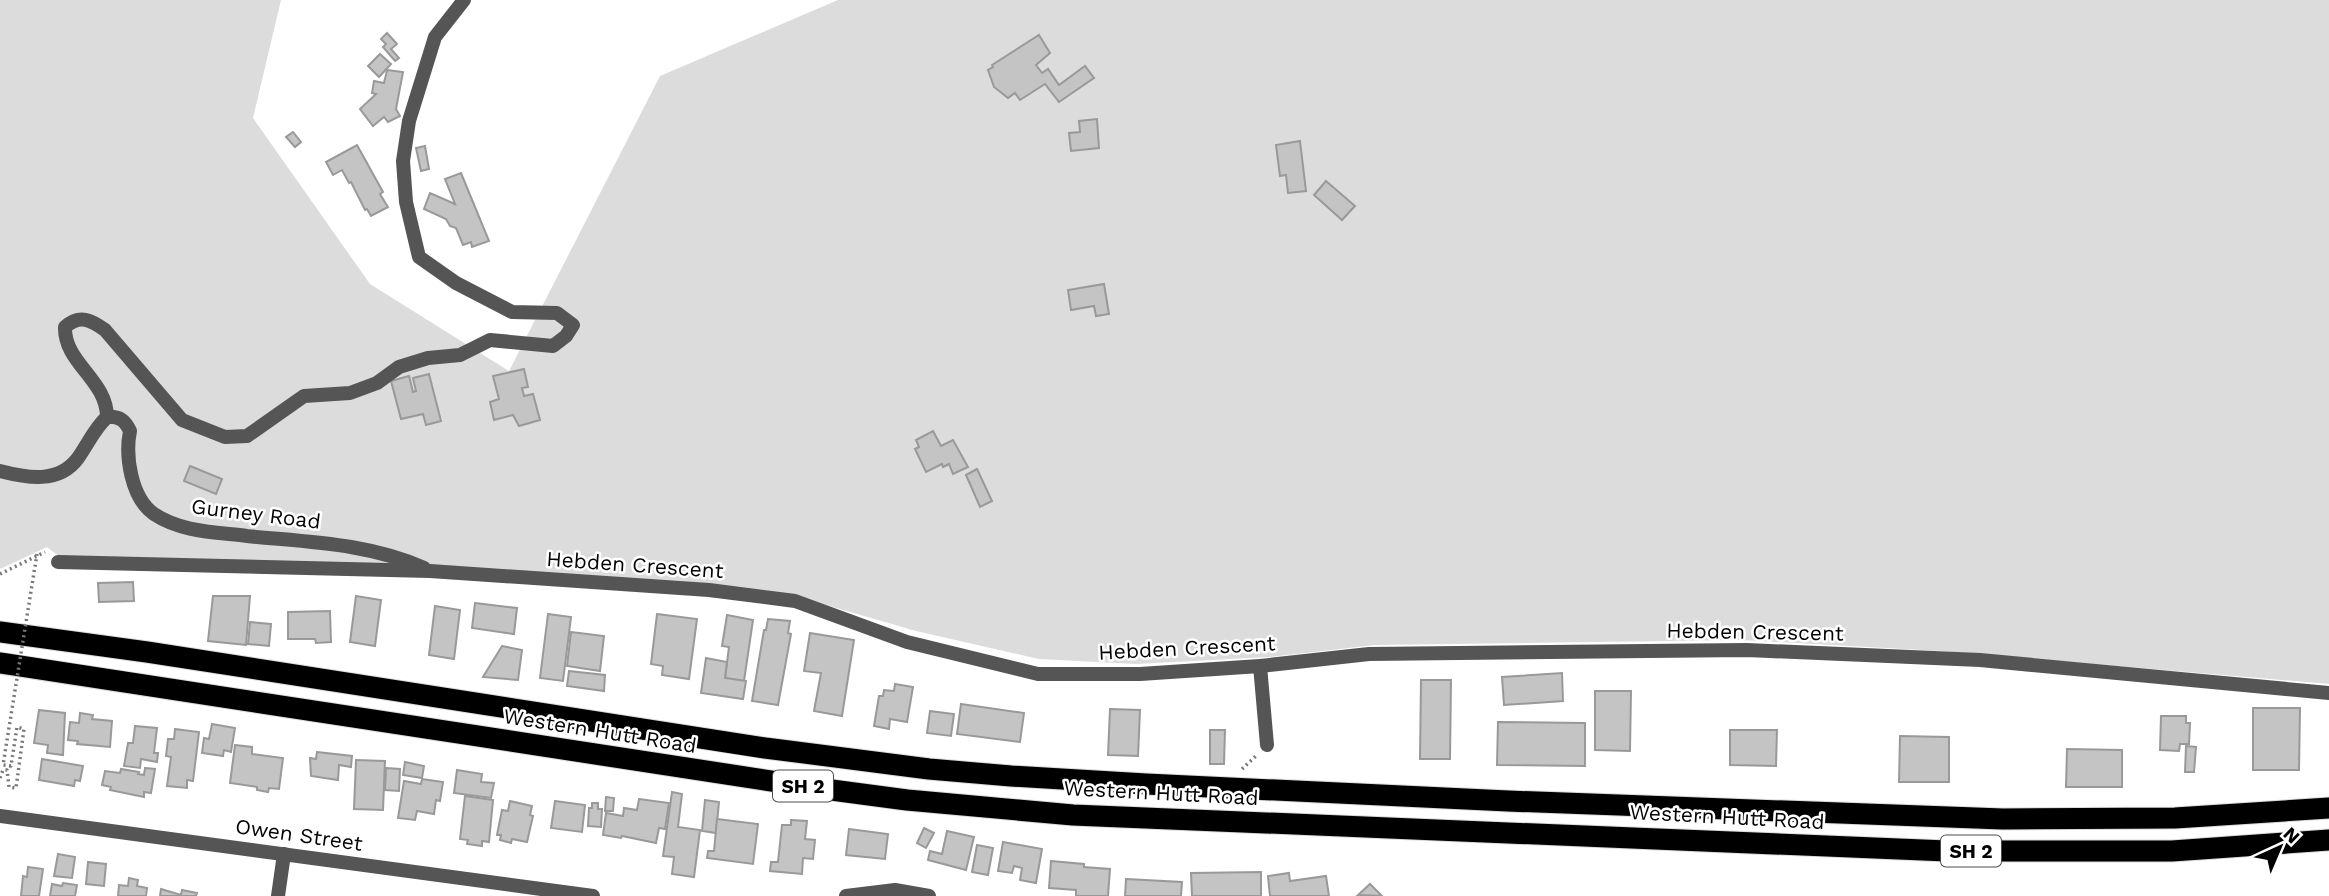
<svg xmlns="http://www.w3.org/2000/svg" width="2329" height="896" viewBox="0 0 2329 896" font-family="'Work Sans',sans-serif">
<style>
.green{fill:#dcdcdc}
.building{fill:#c4c4c4;stroke:#999;stroke-width:2}
.lines{fill:none;stroke-linecap:round;stroke-linejoin:round}
.highway-casing{stroke:#dbdbdb;stroke-width:23}
.path{stroke:#777;stroke-width:3.5;stroke-dasharray:2 3.5;stroke-linecap:butt}
.street{stroke:#555;stroke-width:14}
.highway{stroke:#000;stroke-width:21}
.path-bridge{stroke:#777;stroke-width:3.5;stroke-dasharray:2 3.5;stroke-linecap:butt}
.labels{text-anchor:middle;stroke-width:5;stroke-linejoin:round;paint-order:stroke}
.shield{fill:#fff;stroke:#4c4c4c;stroke-width:2}
.shield-label{font-size:19px;font-weight:bold;fill:#000}
.street-label{font-size:21px;fill:#000;stroke:#fff}
</style>
<rect width="100%" height="100%" fill="#fff"/>
<!-- green -->
<polygon class="green" points="0,0 281,0 253,118 370,284 509,371 660,76 838,0 2329,0 2329,684 1940,651 1741,640 1375,645 1269,657 1136,664 1039,659 916,631 795,596 60,557 47,547 0,569"/>
<!-- building -->
<g class="building">
<polygon points="387,33 397,44 391,49 399,58 395,61 383,47 386,44 381,39"/>
<polygon points="1039,35 1050,53 1036,65 1042,73 1048,69 1059,85 1085,66 1094,78 1059,102 1045,84 1020,100 1015,93 1008,98 994,87 988,70 993,67 992,65"/>
<polygon points="380,54 391,64 379,77 368,66"/>
<polygon points="387,70 403,72 396,109 400,116 388,122 384,117 373,126 360,109 376,94 372,93 374,81 384,83"/>
<polygon points="1097,119 1099,148 1071,151 1069,133 1080,132 1079,121"/>
<polygon points="293,132 301,142 295,147 286,137"/>
<polygon points="1300,141 1306,191 1288,193 1286,175 1280,176 1276,145"/>
<polygon points="357,145 383,192 380,194 388,207 371,216 367,209 365,210 351,182 349,183 342,170 333,175 326,162"/>
<polygon points="425,146 429,169 421,171 416,148"/>
<polygon points="461,173 489,241 472,247 471,242 463,245 456,228 450,226 446,219 424,209 430,193 455,204 445,179"/>
<polygon points="1326,181 1355,206 1342,220 1314,195"/>
<polygon points="1104,284 1109,314 1096,316 1094,306 1071,310 1068,290"/>
<polygon points="524,369 528,387 522,388 524,396 533,394 540,420 519,426 513,415 494,420 490,402 499,399 493,376"/>
<polygon points="429,374 441,421 426,425 423,414 401,419 391,381 409,376 413,392 416,391 413,378"/>
<polygon points="933,431 941,446 953,440 968,467 953,474 949,464 943,467 942,464 926,472 915,449 919,447 916,440"/>
<polygon points="190,466 222,479 216,494 184,481"/>
<polygon points="977,469 992,501 980,507 966,475"/>
<polygon points="133,582 134,601 99,602 98,583"/>
<polygon points="213,596 250,596 246,645 208,641"/>
<polygon points="356,596 381,600 375,646 350,642"/>
<polygon points="475,603 517,608 514,634 472,628"/>
<polygon points="435,606 460,610 454,659 429,655"/>
<polygon points="330,611 331,642 316,643 315,639 288,639 288,612"/>
<polygon points="548,614 571,617 563,681 540,678"/>
<polygon points="657,614 697,619 689,679 662,675 663,666 651,664"/>
<polygon points="727,615 753,620 744,681 725,678 729,647 722,646"/>
<polygon points="768,619 790,621 788,633 791,634 778,705 752,701 764,630 766,630"/>
<polygon points="250,622 271,624 269,646 248,644"/>
<polygon points="571,632 604,636 600,671 567,666"/>
<polygon points="810,633 854,640 842,716 814,711 821,673 804,671"/>
<polygon points="502,646 522,650 518,680 483,677"/>
<polygon points="706,658 727,662 725,678 746,681 743,699 701,693"/>
<polygon points="569,671 605,675 604,691 567,686"/>
<polygon points="1562,673 1563,701 1504,705 1502,677"/>
<polygon points="1421,680 1451,680 1450,759 1420,759"/>
<polygon points="895,684 913,687 907,722 890,719 889,729 874,726 879,696 883,696 884,690 894,691"/>
<polygon points="1595,691 1631,691 1630,751 1595,750"/>
<polygon points="961,704 1024,713 1020,742 957,734"/>
<polygon points="2253,708 2300,708 2299,770 2253,770"/>
<polygon points="1110,709 1140,710 1138,756 1108,755"/>
<polygon points="39,710 65,713 63,755 47,753 48,745 34,743"/>
<polygon points="930,711 954,714 951,736 927,733"/>
<polygon points="80,713 93,715 92,719 112,721 110,747 77,744 78,741 68,740 70,722 79,723"/>
<polygon points="2161,716 2186,716 2186,723 2190,723 2189,744 2180,744 2179,751 2160,750"/>
<polygon points="1498,722 1585,723 1585,766 1497,765"/>
<polygon points="212,724 235,728 231,752 224,750 223,756 202,753 204,738 209,739"/>
<polygon points="135,726 157,728 154,753 158,753 157,762 141,759 140,768 124,766 128,743 133,743"/>
<polygon points="175,729 199,732 193,781 187,780 187,788 167,786 171,757 166,756 168,739 174,739"/>
<polygon points="1210,730 1225,730 1224,764 1210,764"/>
<polygon points="1730,730 1777,730 1776,766 1730,765"/>
<polygon points="1900,736 1949,737 1949,782 1899,782"/>
<polygon points="235,745 252,747 252,754 283,758 279,789 269,788 268,792 257,790 257,787 230,783"/>
<polygon points="2186,746 2196,747 2194,772 2185,772"/>
<polygon points="2067,749 2122,750 2122,787 2066,787"/>
<polygon points="317,752 352,756 351,767 339,765 338,780 311,776 310,758 316,759"/>
<polygon points="42,759 83,766 80,781 75,780 74,786 39,780"/>
<polygon points="356,760 385,761 383,810 354,809"/>
<polygon points="405,762 424,766 422,778 403,775"/>
<polygon points="145,768 155,769 151,793 144,792 144,797 110,790 111,787 102,785 105,771 120,773 121,769 139,772 138,774 144,775"/>
<polygon points="386,768 400,769 399,791 385,790"/>
<polygon points="457,770 482,774 481,782 494,783 491,798 454,793"/>
<polygon points="422,779 443,782 440,801 436,800 434,814 417,811 415,820 398,818 404,781 421,784"/>
<polygon points="672,792 682,794 678,827 700,830 694,877 672,874 674,857 663,856"/>
<polygon points="465,796 493,800 489,842 482,841 482,846 467,844 468,840 460,839"/>
<polygon points="606,797 614,798 613,811 605,811"/>
<polygon points="639,799 669,803 665,829 659,828 656,843 622,836 621,838 603,835 606,813 623,816 624,808 637,810"/>
<polygon points="705,800 719,802 716,833 702,831"/>
<polygon points="510,801 532,806 530,815 533,816 527,842 512,839 511,843 500,840 501,835 497,835 502,810 508,811"/>
<polygon points="555,801 585,805 582,832 551,828"/>
<polygon points="592,803 598,803 598,809 602,809 601,827 588,826 589,808 592,808"/>
<polygon points="717,819 758,824 753,864 707,858 708,851 714,851"/>
<polygon points="791,820 807,821 805,839 815,840 813,859 803,858 802,874 770,871 771,862 778,862 782,825 791,825"/>
<polygon points="924,828 934,833 926,848 917,843"/>
<polygon points="849,829 888,834 885,859 846,855"/>
<polygon points="947,831 974,837 966,870 928,860 930,851 942,854"/>
<polygon points="1003,842 1042,849 1036,883 1020,880 1022,868 1014,866 1012,873 998,871"/>
<polygon points="977,845 993,848 988,875 972,872"/>
<polygon points="58,854 75,857 72,878 54,876"/>
<polygon points="1051,861 1084,864 1084,867 1110,869 1108,896 1076,896 1076,890 1049,888"/>
<polygon points="88,862 106,864 104,886 86,884"/>
<polygon points="28,867 43,869 39,896 21,896 23,876 27,877"/>
<polygon points="1261,872 1261,896 1192,896 1191,873"/>
<polygon points="1289,873 1290,881 1326,876 1329,896 1270,896 1268,876"/>
<polygon points="129,878 138,880 137,886 147,888 146,896 118,896 119,885 128,886"/>
<polygon points="1126,879 1182,882 1181,896 1125,896"/>
<polygon points="63,883 77,885 75,896 50,896 52,884 62,886"/>
<polygon points="1370,884 1382,896 1358,895"/>
<polygon points="161,889 181,895 182,890 197,893 196,896 160,896"/>
</g>
<g class="lines">
<defs>
<g id="highway">
<polyline points="0,632 147,652 765,748 929,769 1011,776 1146,784 1508,801 2003,819 2175,818 2329,808"/>
<polyline points="0,663 824,789 907,800 1073,815 1947,851 2172,851 2329,840"/>
</g>
</defs>
<!-- highway casing -->
<use href="#highway" class="highway-casing"/>
<!-- path -->
<g class="path">
<polyline points="0,574 45,552"/>
<polyline points="1242,769 1257,755"/>
</g>
<!-- street -->
<g class="street">
<path d="M107,417c0,-37 -43,-54 -42,-90 15,-13 26,-7 40,3l77,90 43,17 22,-1 57,-40 46,-3 27,-10 22,-16 29,-9 32,-3 30,-15 63,6 13,-10 7,-11 -16,-12 -45,-1 -56,-29 -37,-26 -13,-55 -3,-41 6,-40 26,-84 29,-37"/>
<path d="M0,471c27,7 59,13 78,-13 10,-14 16,-29 29,-41 12,-1 18,3 23,14 -5,25 1,67 24,83 27,18 61,18 93,22 60,6 121,7 177,32"/>
<polyline points="58,562 430,571 709,590 795,601 907,642 1038,674 1140,674 1260,666 1369,654 1747,650 1980,660 2329,693"/>
<polyline points="1260,666 1267,745"/>
<polyline points="0,816 593,896"/>
<polyline points="278,896 284,854"/>
<polyline points="846,896 895,890 929,896"/>
</g>
<!-- highway -->
<use href="#highway" class="highway"/>
<!-- path-bridge -->
<polyline class="path-bridge" points="0,778 3,770 7,770 9,787 16,788 24,729 17,727 11,766 3,765 37,554"/>
</g>
<g class="labels">
<!-- shield labels -->
<g class="shield">
<rect x="773" y="770.5" width="60" height="31" rx="5"/>
<rect x="1941" y="835.5" width="60" height="31" rx="5"/>
</g>
<g class="shield-label">
<text x="803" y="793">SH 2</text>
<text x="1971" y="858">SH 2</text>
</g>
<!-- street labels -->
<g class="street-label">
<text transform="translate(256 514) rotate(7)" y="7">Gurney Road</text>
<text transform="translate(635 565) rotate(4)" y="7">Hebden Crescent</text>
<text transform="translate(1755 632) rotate(1)" y="7">Hebden Crescent</text>
<text transform="translate(1187 648) rotate(-3)" y="7">Hebden Crescent</text>
<text transform="translate(600 731) rotate(9)" y="7">Western Hutt Road</text>
<text transform="translate(1161 793) rotate(3)" y="7">Western Hutt Road</text>
<text transform="translate(1727 817) rotate(3)" y="7">Western Hutt Road</text>
<text transform="translate(299 835) rotate(8)" y="7">Owen Street</text>
</g>
</g>
<!-- north arrow -->
<g transform="translate(2280 847) rotate(44)" stroke="#ffffff" stroke-width="5" paint-order="stroke">
<path d="M0-5L12 26L0 18L-12 26Z" fill="#000000"/>
<text y="-10" font-size="19" font-weight="bold" text-anchor="middle" fill="#000000">N</text>
</g>
</svg>
